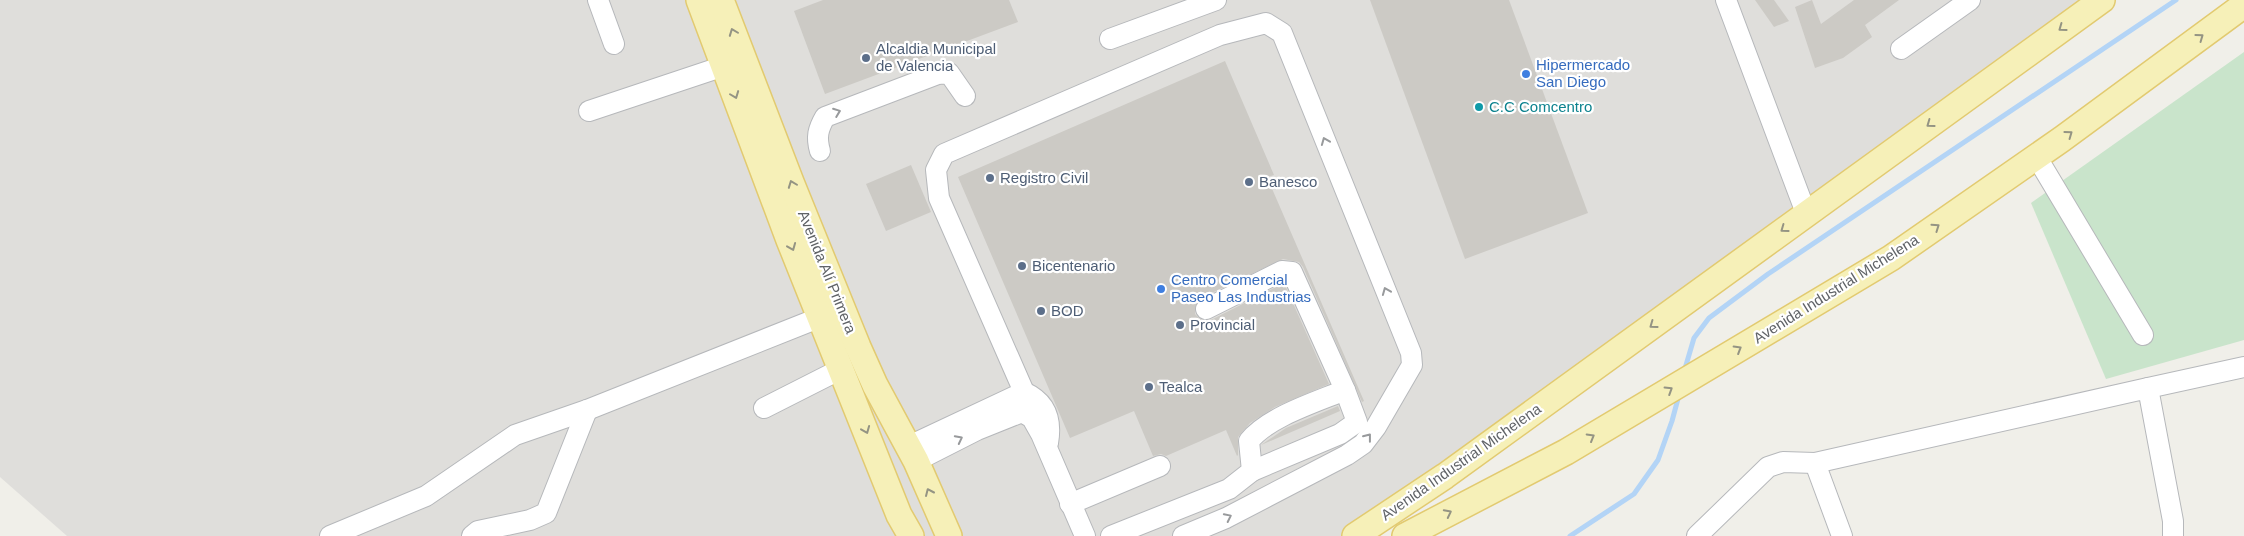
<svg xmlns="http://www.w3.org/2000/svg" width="2244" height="536" viewBox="0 0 2244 536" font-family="Helvetica,sans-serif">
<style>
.industrial{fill:#dfdedb}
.green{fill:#c9e4cb}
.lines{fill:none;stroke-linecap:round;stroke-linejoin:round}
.stream{stroke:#b3d4f6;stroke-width:5}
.building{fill:#cccac5}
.minor-casing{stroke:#b6b8bb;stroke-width:22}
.major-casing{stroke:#e2ca70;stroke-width:28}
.minor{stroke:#fff;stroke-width:20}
.major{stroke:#f6f0b8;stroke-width:25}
.oneway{stroke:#949483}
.oneway2{stroke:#989a9c}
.service-dot{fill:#5c6f8a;stroke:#fff;stroke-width:2}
.shop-dot{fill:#3f7fe0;stroke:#fff;stroke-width:2}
.culture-dot{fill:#0f9aa8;stroke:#fff;stroke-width:2}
.labels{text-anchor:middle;stroke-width:4.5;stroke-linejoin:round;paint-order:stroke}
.service-label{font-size:15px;fill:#4e5e75;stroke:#fff;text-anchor:start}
.shop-label{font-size:15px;fill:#366cbe;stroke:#fff;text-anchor:start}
.culture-label{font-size:15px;fill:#0d838f;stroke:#fff;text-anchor:start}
.street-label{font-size:15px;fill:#606367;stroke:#fff}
</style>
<rect width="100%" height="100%" fill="#f0efe9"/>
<!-- industrial -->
<polygon class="industrial" points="0,0 2102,0 1351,536 67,536 0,477"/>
<!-- green -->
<polygon class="green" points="2244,52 2244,340 2106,379 2031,203"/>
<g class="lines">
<!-- stream -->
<g class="stream">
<polyline points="1684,372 1694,338 1709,318 1768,274 2176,0"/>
<polyline points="1570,536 1634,494 1658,460 1672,421 1679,395"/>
</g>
</g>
<!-- building -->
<g class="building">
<polygon points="823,0 1009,0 1018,22 825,94 794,11"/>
<polygon points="1370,0 1509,0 1588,213 1465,259"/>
<polygon points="1755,0 1774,0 1789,21 1774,27"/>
<polygon points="1812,0 1821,24 1854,0 1899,0 1865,25 1872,37 1843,58 1815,68 1795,7"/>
<polygon points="1225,61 1274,175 1267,177 1364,401 1362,402 1303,267 1299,262 1283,259 1201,298 1196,303 1195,314 1200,319 1211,320 1284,283 1329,384 1275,407 1250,423 1238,437 1238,455 1237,456 1226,430 1166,456 1161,454 1153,456 1134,411 1070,438 958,177"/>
<polygon points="911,165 931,212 886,231 866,184"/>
<polygon points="1338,406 1340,411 1261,445 1286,428"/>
</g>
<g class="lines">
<defs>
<g id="minor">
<polyline points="598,0 614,44"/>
<polyline points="1726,0 1806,213"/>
<polyline points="1110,39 1216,0"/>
<polyline points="1901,49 1970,0"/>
<polyline points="589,111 724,66"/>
<path d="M820,151c-4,-14 -2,-22 5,-34l113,-43 11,-1 16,23"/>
<polyline points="2036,156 2143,335"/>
<polyline points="2148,388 2244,367"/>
<path d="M1024,392c22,10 28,28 24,51"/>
<polyline points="764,408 841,369"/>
<polyline points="909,446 1024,392 939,198 936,170 944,154 1220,35 1266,23 1282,33 1411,353 1412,365 1376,427 1363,444 1347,455 1226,518 1183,536"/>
<polyline points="916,461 977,430 1022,412 1032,418 1041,434 1085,536"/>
<polyline points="1815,463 1842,536"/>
<polyline points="1252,471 1340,434 1357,422 1345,390"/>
<polyline points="1070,504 1160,466"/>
<polyline points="330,536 426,496 515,435 587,410 821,317"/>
<polyline points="472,536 478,531 530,520 546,513 587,410"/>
<path d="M1111,536l118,-47 23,-18 -3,-30c19,-24 67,-39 96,-51l-53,-118 -10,-1 -76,38"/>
<polyline points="1697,536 1768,467 1783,462 1815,463 2148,388 2173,521 2173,536"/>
</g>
<g id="major">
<polyline points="699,0 789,240 899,515 911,536"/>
<polyline points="721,0 791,182 858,347 875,385 916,461 949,536"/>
<polyline points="1355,536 1445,476 2102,0"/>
<polyline points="1405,536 1566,452 1891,258 2062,139 2244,5"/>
</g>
</defs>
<!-- minor casing -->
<use href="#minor" class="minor-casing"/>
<!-- major casing -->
<use href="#major" class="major-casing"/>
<!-- minor -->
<use href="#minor" class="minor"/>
<!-- major -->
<use href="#major" class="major"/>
</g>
<!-- one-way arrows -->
<defs><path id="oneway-chevron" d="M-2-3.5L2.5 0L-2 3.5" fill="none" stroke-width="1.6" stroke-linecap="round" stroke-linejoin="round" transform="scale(1.25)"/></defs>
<g class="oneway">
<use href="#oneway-chevron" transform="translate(2062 28) rotate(144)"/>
<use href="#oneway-chevron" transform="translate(733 32) rotate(-111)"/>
<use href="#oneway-chevron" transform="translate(2200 37) rotate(-36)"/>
<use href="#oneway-chevron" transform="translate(735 95) rotate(69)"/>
<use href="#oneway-chevron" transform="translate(1930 124) rotate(144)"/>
<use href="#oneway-chevron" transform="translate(2069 134) rotate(-36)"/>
<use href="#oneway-chevron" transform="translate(792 184) rotate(-111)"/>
<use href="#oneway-chevron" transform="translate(1936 227) rotate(-35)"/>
<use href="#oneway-chevron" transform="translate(1784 229) rotate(144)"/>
<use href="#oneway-chevron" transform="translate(792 247) rotate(68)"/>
<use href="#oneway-chevron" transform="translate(1653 325) rotate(144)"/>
<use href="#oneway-chevron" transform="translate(1738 349) rotate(-31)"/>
<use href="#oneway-chevron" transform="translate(1669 390) rotate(-32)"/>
<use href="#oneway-chevron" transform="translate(866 430) rotate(68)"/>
<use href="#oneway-chevron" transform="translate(1591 437) rotate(-30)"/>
<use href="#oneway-chevron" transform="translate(929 492) rotate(-114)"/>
<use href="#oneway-chevron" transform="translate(1448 513) rotate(-27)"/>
</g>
<g class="oneway2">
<use href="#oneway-chevron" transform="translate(837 112) rotate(-21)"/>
<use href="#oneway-chevron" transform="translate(1325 141) rotate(-112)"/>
<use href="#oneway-chevron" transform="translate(1386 291) rotate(-112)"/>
<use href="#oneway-chevron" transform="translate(1368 437) rotate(-52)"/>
<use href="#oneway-chevron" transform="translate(959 439) rotate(-27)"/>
<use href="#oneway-chevron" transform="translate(1228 517) rotate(-26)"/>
</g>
<!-- markers -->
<g class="service-dot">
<circle cx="866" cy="58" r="5"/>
<circle cx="990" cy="178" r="5"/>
<circle cx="1249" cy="182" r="5"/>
<circle cx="1022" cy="266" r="5"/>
<circle cx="1041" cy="311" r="5"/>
<circle cx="1180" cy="325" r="5"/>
<circle cx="1149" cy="387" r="5"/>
</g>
<g class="shop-dot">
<circle cx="1526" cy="74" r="5"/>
<circle cx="1161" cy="289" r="5"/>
</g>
<circle class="culture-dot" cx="1479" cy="107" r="5"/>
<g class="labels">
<!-- service labels -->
<g class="service-label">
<text x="876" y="54">Alcaldia Municipal<tspan x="876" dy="17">de Valencia</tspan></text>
<text x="1000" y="183">Registro Civil</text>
<text x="1259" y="187">Banesco</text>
<text x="1032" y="271">Bicentenario</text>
<text x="1051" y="316">BOD</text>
<text x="1190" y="330">Provincial</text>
<text x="1159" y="392">Tealca</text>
</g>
<!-- shop labels -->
<g class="shop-label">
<text x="1536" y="70">Hipermercado<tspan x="1536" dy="17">San Diego</tspan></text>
<text x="1171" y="285">Centro Comercial<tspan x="1171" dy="17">Paseo Las Industrias</tspan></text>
</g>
<!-- culture labels -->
<g class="culture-label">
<text x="1489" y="112">C.C Comcentro</text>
</g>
<!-- street labels -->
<g class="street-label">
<text transform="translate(827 272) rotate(68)" y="5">Avenida Alí Primera</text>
<text transform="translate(1836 289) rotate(-32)" y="5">Avenida Industrial Michelena</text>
<text transform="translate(1461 462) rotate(-35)" y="5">Avenida Industrial Michelena</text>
</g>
</g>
</svg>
